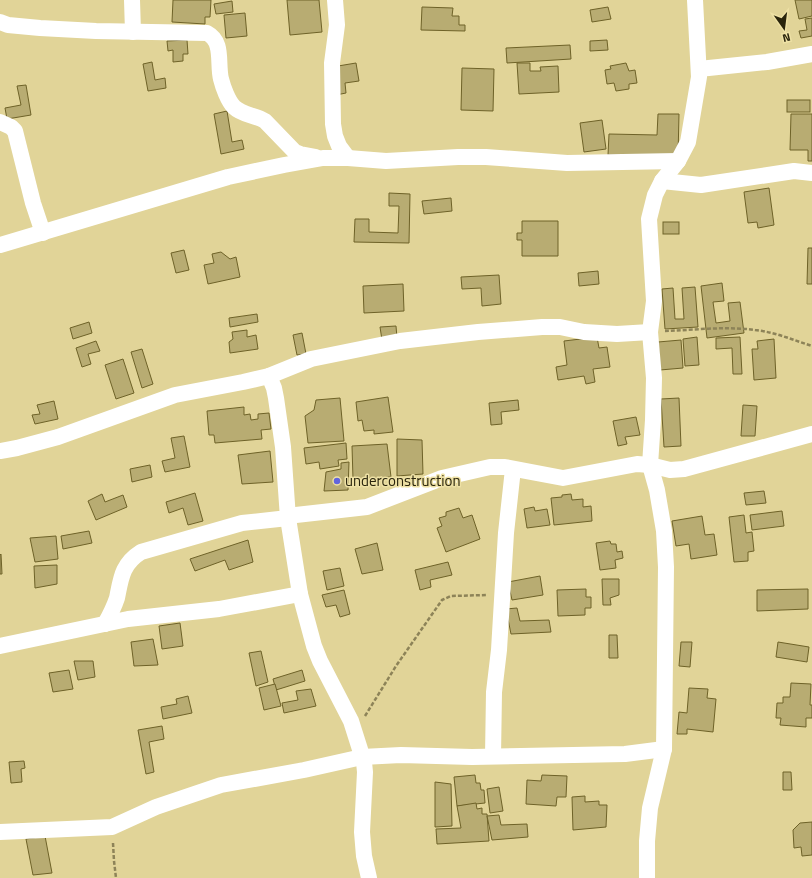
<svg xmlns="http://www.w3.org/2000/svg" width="812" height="878" viewBox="0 0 812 878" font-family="'Titillium Web',sans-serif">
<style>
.building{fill:#b8ac72;stroke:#6e6228}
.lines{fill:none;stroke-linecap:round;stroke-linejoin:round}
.path{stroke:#8d8358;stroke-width:2.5;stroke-dasharray:4 2;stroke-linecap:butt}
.street{stroke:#fff;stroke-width:16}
.poi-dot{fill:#6165dd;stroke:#eee1a5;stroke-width:1.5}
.labels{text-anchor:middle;stroke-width:3;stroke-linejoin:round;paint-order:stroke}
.poi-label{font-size:15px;fill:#29240c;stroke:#eee1a5;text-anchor:start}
</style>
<rect width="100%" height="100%" fill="#e1d498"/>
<!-- building -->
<g class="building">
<polygon points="173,0 211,0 210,17 205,17 205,24 172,22"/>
<polygon points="287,0 319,0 322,32 290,35"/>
<polygon points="795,0 812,0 812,16 799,19"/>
<polygon points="232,1 233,12 216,14 214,4"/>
<polygon points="422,7 453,8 452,16 459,16 459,25 465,25 465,31 421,30"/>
<polygon points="608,7 611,19 592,22 590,10"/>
<polygon points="245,13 247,36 226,38 224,15"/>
<polygon points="812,18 812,36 801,38 799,31 807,30 805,19"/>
<polygon points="187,40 188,54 183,54 183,61 173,62 173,50 168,51 167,41"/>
<polygon points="607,40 608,50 590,51 590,41"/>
<polygon points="570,45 571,59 507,63 506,48"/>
<polygon points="152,62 155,80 165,78 166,88 148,91 143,64"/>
<polygon points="356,63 359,81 345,83 346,93 336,95 332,67"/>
<polygon points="517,63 530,63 530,71 541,71 540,67 558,66 559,92 519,94"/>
<polygon points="626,63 629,71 635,70 637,83 629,84 629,89 616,91 614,83 607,84 605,70 611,69 610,66"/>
<polygon points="462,68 494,69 493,111 461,110"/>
<polygon points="26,85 31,115 7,119 5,108 21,105 17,86"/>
<rect x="787" y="100" width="23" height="12"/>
<polygon points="227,111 232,142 242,140 244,149 221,154 214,114"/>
<polygon points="658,114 679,114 678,157 608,155 609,134 657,135"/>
<polygon points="791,114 812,114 812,161 808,161 808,150 790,150"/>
<polygon points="602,120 606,149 584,152 580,123"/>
<polygon points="769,188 774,225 758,228 757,222 748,223 744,192"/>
<polygon points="389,193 410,194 409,243 354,242 355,219 369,219 369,232 398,233 399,206 389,206"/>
<polygon points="451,198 452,211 424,214 422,201"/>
<polygon points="522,221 558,221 558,256 522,256 522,240 517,240 517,233 522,233"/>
<rect x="663" y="222" width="16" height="12"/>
<polygon points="808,248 812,248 812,284 807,284"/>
<polygon points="184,250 189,270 176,273 171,253"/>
<polygon points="221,252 230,259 236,257 240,277 208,284 204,265 214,263 212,254"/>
<polygon points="598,271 599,284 579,286 578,273"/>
<polygon points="499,275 501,304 482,306 481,288 462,289 461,277"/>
<polygon points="722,283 724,301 713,302 716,323 730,321 728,303 740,302 744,333 707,338 701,286"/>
<polygon points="403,284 404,311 364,313 363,286"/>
<polygon points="695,287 698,327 665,329 662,289 673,288 675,319 684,319 682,288"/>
<polygon points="257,314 258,322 230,327 229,318"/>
<polygon points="89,322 92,333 73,339 70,328"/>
<polygon points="396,326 397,338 382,340 380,327"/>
<polygon points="247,330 247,337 256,335 258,349 230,353 229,342 233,339 232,332"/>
<polygon points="302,333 306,354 297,355 293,335"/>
<polygon points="597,337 599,348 607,347 610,367 593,369 595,382 586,384 584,376 558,380 556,367 567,365 564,341"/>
<polygon points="697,337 699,365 685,366 683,339"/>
<polygon points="740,337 742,374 733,374 732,348 716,349 716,338"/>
<polygon points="774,339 776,378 754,380 752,349 758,349 757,341"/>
<polygon points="681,340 683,368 660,370 658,342"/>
<polygon points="96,341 100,351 88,354 91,364 82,367 76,348"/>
<polygon points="142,349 153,384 142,388 131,352"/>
<polygon points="123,359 134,393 116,399 105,365"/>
<polygon points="388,397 393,432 374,434 374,430 364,431 362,420 358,421 356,402"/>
<polygon points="340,398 344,441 308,443 305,416 314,410 316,400"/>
<polygon points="679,398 681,446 664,447 661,399"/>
<polygon points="518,400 519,410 501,412 502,424 491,425 489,403"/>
<polygon points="54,401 58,419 35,424 32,415 40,414 37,405"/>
<polygon points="743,405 757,406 755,436 741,436"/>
<polygon points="244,407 244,415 250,414 251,420 258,419 258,414 269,413 271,429 261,430 262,439 215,443 214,435 209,435 207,411"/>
<polygon points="636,417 640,435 625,437 627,444 618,446 613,421"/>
<polygon points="184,436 190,467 165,472 162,461 175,458 171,438"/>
<polygon points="397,439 422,440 423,474 397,476"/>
<polygon points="346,443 347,459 338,460 339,466 320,469 319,462 306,464 304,448"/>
<polygon points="387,444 391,477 353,479 352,446"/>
<polygon points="270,451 273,482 242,484 238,455"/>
<polygon points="349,462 348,490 324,491 326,472 341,469 341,463"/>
<polygon points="150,465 152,477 132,482 130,469"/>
<polygon points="764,491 766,503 746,505 744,493"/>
<polygon points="195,493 203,521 188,525 183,508 169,513 166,502"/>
<polygon points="102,494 105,502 123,495 127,507 96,520 88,501"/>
<polygon points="571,494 572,500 583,499 583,507 591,506 592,521 554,525 551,498 562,497 562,495"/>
<polygon points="534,507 535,511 547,509 550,525 527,528 524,509"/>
<polygon points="459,508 463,518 472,515 480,539 446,552 437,528 442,526 439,518 446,516 446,512"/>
<polygon points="782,511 784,526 752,530 750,515"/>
<polygon points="744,515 746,533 752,532 754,551 748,552 748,561 734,562 729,517"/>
<polygon points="702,516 705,535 714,534 717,555 691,559 689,544 676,546 672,521"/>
<polygon points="89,531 92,543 63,549 61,536"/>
<polygon points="56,536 58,559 35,562 30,538"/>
<polygon points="248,540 253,562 229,570 225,560 195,571 190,559"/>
<polygon points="610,541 611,544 616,544 617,552 622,551 623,558 615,560 616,568 600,570 596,543"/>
<polygon points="377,543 383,570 362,574 355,549"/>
<polygon points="1,554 2,574 0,574 0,555"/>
<polygon points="448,562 452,575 430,580 431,587 420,590 415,570"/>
<polygon points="57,565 57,584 35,588 34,566"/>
<polygon points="340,568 344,586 327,590 323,571"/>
<polygon points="540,576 543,595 512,600 508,582"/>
<polygon points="602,579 619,579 619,595 610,598 611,605 603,605"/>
<polygon points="586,589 586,597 591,597 591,608 585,608 585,615 558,616 557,590"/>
<polygon points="808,589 808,609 757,611 757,590"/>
<polygon points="344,590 350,614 340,617 336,605 326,607 322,595"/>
<polygon points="517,608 520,621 549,620 551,632 511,634 506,609"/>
<polygon points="180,623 183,646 162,649 159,626"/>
<polygon points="609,635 617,635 618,658 609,658"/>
<polygon points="153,639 158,665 134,666 131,642"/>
<polygon points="681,642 692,642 690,667 679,666"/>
<polygon points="778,642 809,647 807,662 776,657"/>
<polygon points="261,651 268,682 256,686 249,653"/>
<polygon points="74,661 93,661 95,677 78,680"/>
<polygon points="69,670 73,689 53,692 49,673"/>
<polygon points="302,670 305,681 276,690 273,679"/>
<polygon points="791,683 811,684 810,705 812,705 812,718 806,718 806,727 780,725 781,718 776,718 777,703 783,703 783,697 790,697"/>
<polygon points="275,684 281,706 264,710 259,688"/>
<polygon points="689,688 708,689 707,698 716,699 713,732 687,729 687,734 677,734 679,712 687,713"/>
<polygon points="311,689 316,706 284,713 282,703 298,700 296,691"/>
<polygon points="188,696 192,713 163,719 161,707 177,704 176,699"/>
<polygon points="162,726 164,739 149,742 154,772 146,774 138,730"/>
<polygon points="24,761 25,768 21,769 22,782 11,783 9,762"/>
<polygon points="783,772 791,772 792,790 783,790"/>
<polygon points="475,775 476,783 480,783 481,790 484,790 485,803 457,806 454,777"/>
<polygon points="542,775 567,776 566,797 557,797 556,806 526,804 527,780 541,781"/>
<polygon points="435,782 451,784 452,826 435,827"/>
<polygon points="499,787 503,811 490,813 487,789"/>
<polygon points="585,796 585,802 599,801 599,805 607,805 606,827 573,830 572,797"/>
<polygon points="476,803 477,809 482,808 482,814 487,814 489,841 437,844 436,829 461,828 457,806"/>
<polygon points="499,815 501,825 527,824 528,837 492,840 487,816"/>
<polygon points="812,822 812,855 802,856 801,847 794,848 793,830 800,823"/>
<polygon points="45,836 52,873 33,875 26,839"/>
</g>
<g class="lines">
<!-- path -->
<g class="path">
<path d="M665,331c29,-1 61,-5 90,-1 20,2 38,10 57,16"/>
<polyline points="365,716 396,666 442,600 451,596 487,595"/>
<polyline points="113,843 114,861 116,878"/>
</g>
<!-- street -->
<g class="street">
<polyline points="132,0 133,32"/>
<polyline points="335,0 337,25 332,63 333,124 335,136 339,146 348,158"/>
<path d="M0,22l8,3 32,3 56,3 111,2c17,9 10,30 14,46 2,8 7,22 13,28 8,8 21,8 31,14l30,31 5,2 16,3"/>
<polyline points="699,69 767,62 812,54"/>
<polyline points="0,122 11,127 15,131 33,203 43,233"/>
<polyline points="662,181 701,185 794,171 812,173"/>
<polyline points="0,245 228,177 284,165 323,158 348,158 386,161 458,157 486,157 567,163 678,161"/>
<polyline points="269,376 274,388 276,398 283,447 288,518 300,594 314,646 320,661 351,721 364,762 365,772 362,832 364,856 369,878"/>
<polyline points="0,451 17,448 58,437 175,395 243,382 269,376 311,359 400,341 478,332 542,327 560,327 584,332 617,334 650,332"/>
<polyline points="287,516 367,507 442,478 490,467 505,467 563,478 637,464 650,465 670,470 684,469 812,434"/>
<path d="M105,624c5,-9 9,-17 12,-26 4,-20 5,-34 24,-46l101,-29 46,-5"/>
<polyline points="0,646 128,619 219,609 300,594"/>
<polyline points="493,756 494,692 499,650 506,533 513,469"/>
<polyline points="0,832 112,827 156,807 221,785 304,770 362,757 401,755 472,757 625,754 664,749"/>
<polyline points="647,878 647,841 650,808 664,749 666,567 664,531 657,490 650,465 653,420 654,378 650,332 654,301 649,219 655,195 662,181 678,161 688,142 699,77 695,0"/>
</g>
</g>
<!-- markers -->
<circle class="poi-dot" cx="337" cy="481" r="4"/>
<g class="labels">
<!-- poi labels -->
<g class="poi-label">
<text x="345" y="486">underconstruction</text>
</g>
</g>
<!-- north arrow -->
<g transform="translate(784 28) rotate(166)" stroke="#eee1a5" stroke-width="3" paint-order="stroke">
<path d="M0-3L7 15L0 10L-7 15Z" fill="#29240c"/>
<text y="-6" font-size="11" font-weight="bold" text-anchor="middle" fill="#29240c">N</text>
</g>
</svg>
